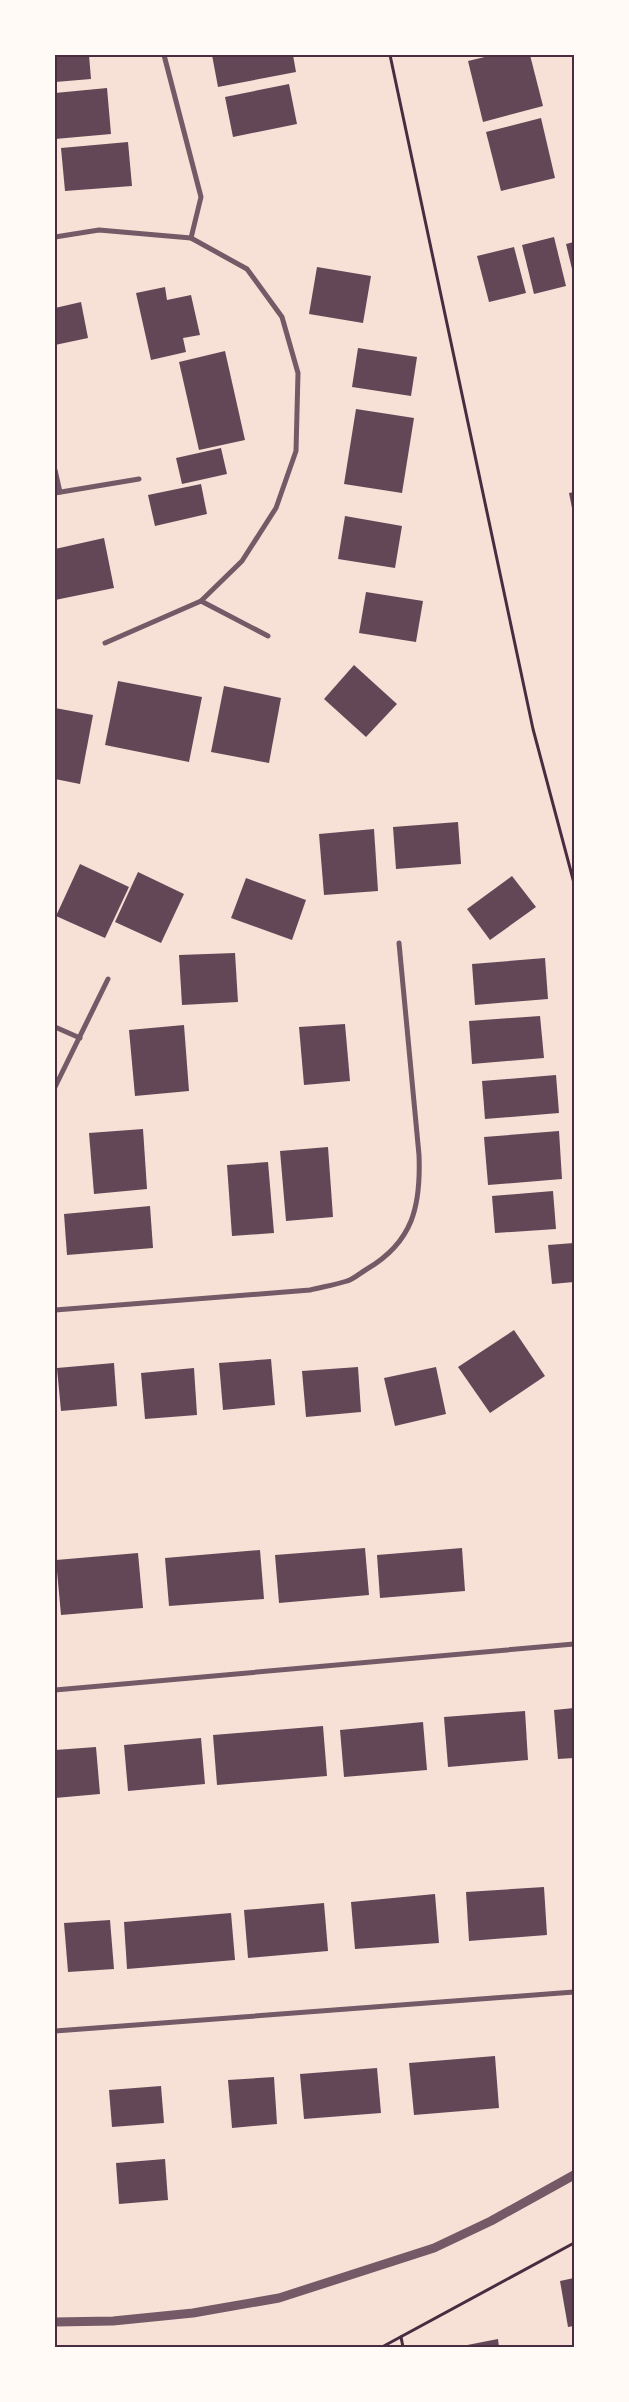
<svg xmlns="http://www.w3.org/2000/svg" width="629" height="2402" viewBox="0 0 629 2402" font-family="'Exo 2',sans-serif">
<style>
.building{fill:#644757}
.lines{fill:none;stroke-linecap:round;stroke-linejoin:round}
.path{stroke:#4a2c40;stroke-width:3}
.minor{stroke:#755966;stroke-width:5}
.tertiary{stroke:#755966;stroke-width:9}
.neatline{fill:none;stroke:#4a2c40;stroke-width:2}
</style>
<rect width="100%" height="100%" fill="#f7e1d7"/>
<!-- building -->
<g class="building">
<polygon points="55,55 89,55 91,79 55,82"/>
<polygon points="212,55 293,55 296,72 218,87"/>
<polygon points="493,55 530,55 543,106 483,122 468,61"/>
<polygon points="289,84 297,124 233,137 225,97"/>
<polygon points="107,88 111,134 55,139 55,93"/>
<polygon points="541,118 555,178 501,191 486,132"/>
<polygon points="128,142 132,186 65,191 61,148"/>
<polygon points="554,237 566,286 534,294 522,245"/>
<polygon points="574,242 574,273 573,273 566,244"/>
<polygon points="514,247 526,293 489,302 477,256"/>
<polygon points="317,267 371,276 363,323 309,314"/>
<polygon points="165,287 167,300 191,295 200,335 183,338 186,352 151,360 136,293"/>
<polygon points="81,302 88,338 55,345 55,308"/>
<polygon points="358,348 417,357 411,396 352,387"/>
<polygon points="225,351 245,440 199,450 179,362"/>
<polygon points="356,409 414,418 402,493 344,484"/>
<polygon points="221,448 227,474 182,484 176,458"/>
<polygon points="201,484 207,514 155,526 148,495"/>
<polygon points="574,492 574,513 573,513 569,493"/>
<polygon points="345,516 402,526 395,568 338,559"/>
<polygon points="104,538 114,588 55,600 55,549"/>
<polygon points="366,592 423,601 416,642 359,633"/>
<polygon points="354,665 397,704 366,737 324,699"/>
<polygon points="118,681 202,697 189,762 105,745"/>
<polygon points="224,686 281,698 269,763 211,752"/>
<polygon points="55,708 93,715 80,784 55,779"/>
<polygon points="458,822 461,864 396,869 393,827"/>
<polygon points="374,829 378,891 324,895 319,834"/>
<polygon points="80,864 129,887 105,938 56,916"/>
<polygon points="138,872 184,894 161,943 115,922"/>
<polygon points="512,876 536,907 490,940 467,909"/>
<polygon points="246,878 306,900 292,940 231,918"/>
<polygon points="235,953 238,1002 182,1005 179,955"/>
<polygon points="545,958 548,999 475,1005 472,964"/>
<polygon points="540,1016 544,1058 472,1064 469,1021"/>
<polygon points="345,1024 350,1081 304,1085 299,1027"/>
<polygon points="184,1025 189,1091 135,1096 129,1030"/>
<polygon points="556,1075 559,1113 485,1119 482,1081"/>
<polygon points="143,1129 147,1189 94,1194 89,1133"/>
<polygon points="559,1131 562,1179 488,1185 484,1137"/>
<polygon points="328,1147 333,1217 286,1221 280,1151"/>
<polygon points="268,1162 274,1233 232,1236 227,1165"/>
<polygon points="553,1191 556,1229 495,1233 492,1196"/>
<polygon points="150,1206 153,1248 67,1255 64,1214"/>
<polygon points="574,1243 574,1282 552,1284 548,1245"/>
<polygon points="514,1330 545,1376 490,1413 458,1367"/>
<polygon points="271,1359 275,1405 223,1410 219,1363"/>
<polygon points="114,1363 117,1406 61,1411 57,1368"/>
<polygon points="358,1367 361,1412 306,1417 302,1371"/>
<polygon points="436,1367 446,1414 395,1426 384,1378"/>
<polygon points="194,1368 197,1415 145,1419 141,1373"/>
<polygon points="365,1548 369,1595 279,1603 275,1555"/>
<polygon points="462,1548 465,1591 380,1598 377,1555"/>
<polygon points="260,1550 264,1599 169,1606 165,1558"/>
<polygon points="138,1553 143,1608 61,1615 56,1560"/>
<polygon points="574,1708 574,1758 558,1759 554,1710"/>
<polygon points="525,1711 528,1760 448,1767 444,1717"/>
<polygon points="423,1722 427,1770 344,1777 340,1730"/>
<polygon points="323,1726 327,1776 217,1785 213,1735"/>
<polygon points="201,1738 205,1784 128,1791 124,1745"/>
<polygon points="96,1747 100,1794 55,1798 55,1750"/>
<polygon points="544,1887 547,1935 469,1941 466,1892"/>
<polygon points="435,1894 439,1943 355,1949 351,1902"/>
<polygon points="324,1903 328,1951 248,1958 244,1910"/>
<polygon points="231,1913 235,1960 127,1969 124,1922"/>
<polygon points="110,1920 114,1969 68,1972 64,1923"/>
<polygon points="495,2056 499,2108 414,2115 409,2063"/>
<polygon points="377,2068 381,2113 304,2119 300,2074"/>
<polygon points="274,2077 277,2124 232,2128 228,2080"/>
<polygon points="161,2086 164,2123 112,2127 109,2090"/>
<polygon points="165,2159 168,2200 119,2204 116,2163"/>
<polygon points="574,2278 574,2326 568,2327 560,2281"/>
<polygon points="498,2339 499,2347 462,2347 462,2346"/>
</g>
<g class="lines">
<!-- path -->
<g class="path">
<polyline points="390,55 533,729 574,883"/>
<polyline points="401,2337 403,2347"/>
<polyline points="382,2347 574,2243"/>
</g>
<!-- minor -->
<g class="minor">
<polyline points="164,55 201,197 191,238"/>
<polyline points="55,237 99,230 191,238 247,269 282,317 298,373 296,451 276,508 242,561 201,601"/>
<polyline points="55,470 60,492"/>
<polyline points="55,493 139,479"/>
<polyline points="105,643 201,601 268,636"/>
<polyline points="55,1027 80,1038"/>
<polyline points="55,1087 108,979"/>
<path d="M55,1310l255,-20c12,-3 25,-5 37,-9 7,-2 13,-8 20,-12 46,-27 54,-63 52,-114l-20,-212"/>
<polyline points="55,1690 574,1644"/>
<polyline points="55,2031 574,1992"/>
</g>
<!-- tertiary -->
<polyline class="tertiary" points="55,2322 113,2321 193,2313 279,2298 434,2248 491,2221 574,2175"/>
</g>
<!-- border -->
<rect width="629" height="2402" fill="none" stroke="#fffaf5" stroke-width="112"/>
<rect x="56" y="56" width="517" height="2290" class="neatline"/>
</svg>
